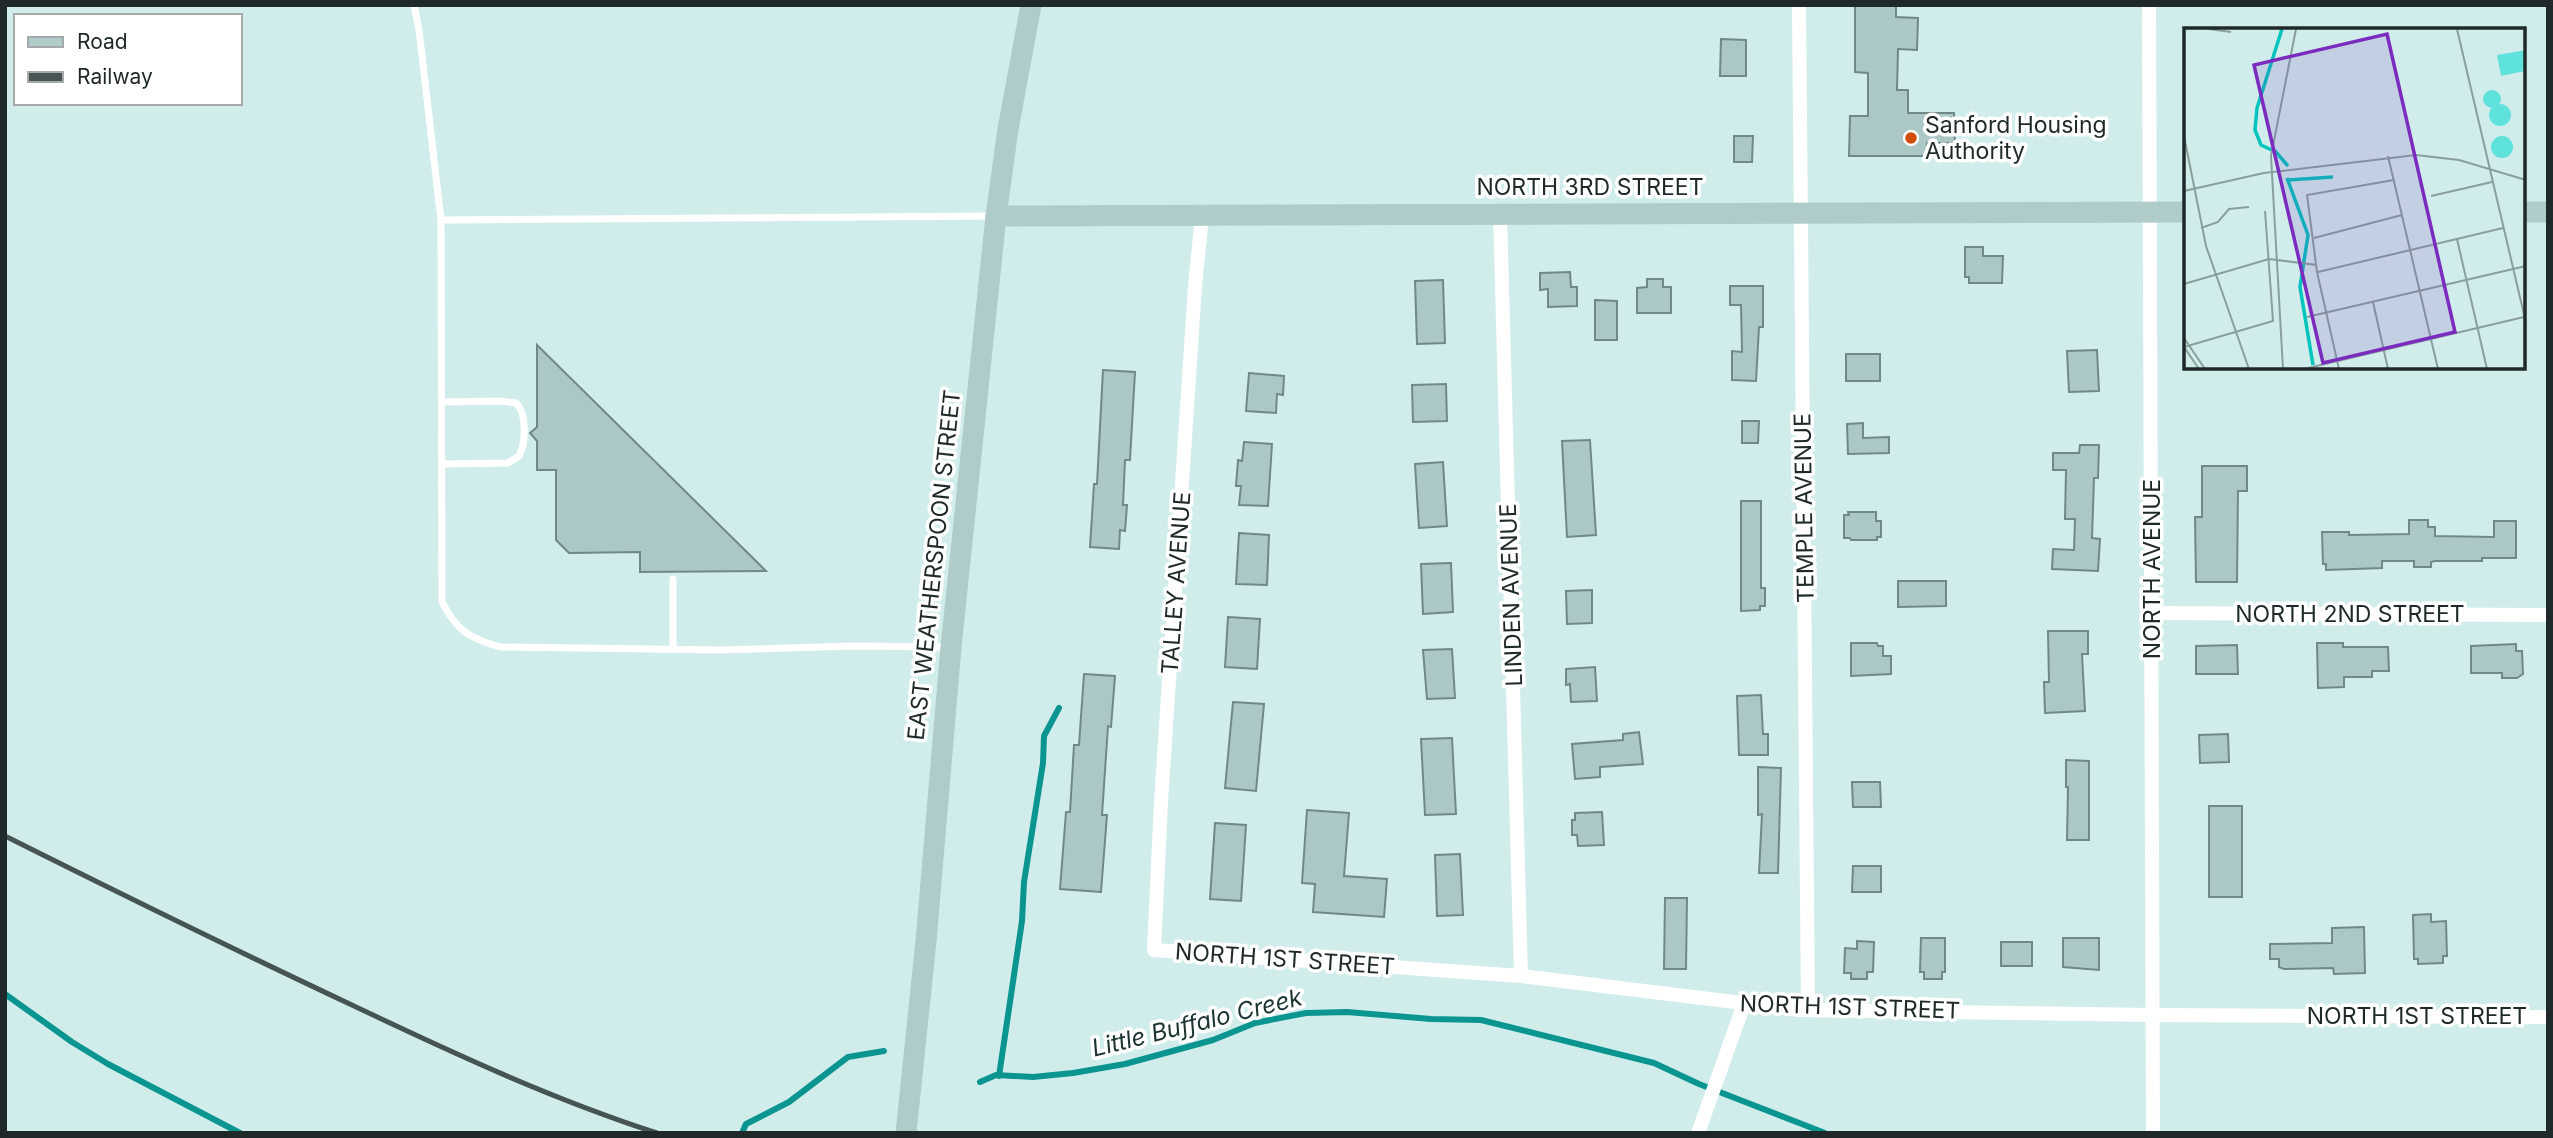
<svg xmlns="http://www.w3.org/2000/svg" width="2553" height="1138" viewBox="0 0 2553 1138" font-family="Inter,sans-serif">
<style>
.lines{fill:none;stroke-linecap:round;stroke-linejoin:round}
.stream{stroke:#0b9591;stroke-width:6}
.building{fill:#acc8c6;stroke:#6f8987;stroke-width:2}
.lane{stroke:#fff;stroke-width:7}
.street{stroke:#fff;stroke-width:14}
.secondary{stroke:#afcbca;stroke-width:21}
.rail{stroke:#465454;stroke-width:5}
.poi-dot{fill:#d14c04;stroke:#fff;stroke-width:2.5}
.labels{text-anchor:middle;stroke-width:7;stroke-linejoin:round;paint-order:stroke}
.poi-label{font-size:23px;fill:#1f2929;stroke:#fff;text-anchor:start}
.street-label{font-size:23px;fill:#1f2929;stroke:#fff}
.water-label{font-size:24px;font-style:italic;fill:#1b3432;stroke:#fff}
.inset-river{fill:none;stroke:#03c3bd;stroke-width:3.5}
.inset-road{fill:none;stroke:#8a9f9d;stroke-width:2}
.view{fill:#7b2cbf;fill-opacity:0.15;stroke:#7b2cbf;stroke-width:3.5}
.inset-edge{fill:none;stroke:#1f2929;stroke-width:3.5}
</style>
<rect width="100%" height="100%" fill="#d1edeb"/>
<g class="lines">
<!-- stream -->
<g class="stream">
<polyline points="5,994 72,1042 108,1064 240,1133"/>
<polyline points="999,1076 1022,921 1024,882 1043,763 1044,736 1059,708"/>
<polyline points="980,1082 996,1075 1033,1077 1073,1073 1125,1064 1213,1040 1255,1023 1306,1013 1347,1012 1431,1019 1481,1020 1654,1063 1699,1084 1825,1133"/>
<polyline points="742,1133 746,1124 789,1102 848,1057 884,1051"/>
</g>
</g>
<!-- building -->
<g class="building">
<polygon points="1855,5 1896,5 1896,17 1918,18 1917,50 1898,49 1897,90 1908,90 1908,113 1954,113 1955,143 1927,143 1927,156 1849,156 1850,116 1868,116 1868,73 1855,72"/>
<polygon points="1721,39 1746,40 1746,76 1720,76"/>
<polygon points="1734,136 1753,136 1752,162 1734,162"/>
<polygon points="1965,247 1983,247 1983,256 2003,256 2002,283 1969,283 1969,277 1965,277"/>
<polygon points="1570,272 1571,287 1577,287 1577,306 1548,307 1548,289 1540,290 1540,273"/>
<polygon points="1647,279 1663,279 1663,287 1671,287 1671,313 1637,313 1637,288 1647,287"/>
<polygon points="1443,280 1445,343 1417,344 1415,281"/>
<polygon points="1730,286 1763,286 1763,327 1759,327 1756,381 1732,380 1732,351 1742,352 1741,305 1730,305"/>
<polygon points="1595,300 1617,301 1617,340 1595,340"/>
<polygon points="537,345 766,571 640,572 640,552 569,553 556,540 556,470 537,470 537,441 530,433 537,427"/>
<polygon points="2097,350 2099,391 2069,392 2067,351"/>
<rect x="1846" y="354" width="34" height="27"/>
<polygon points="1103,370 1135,372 1130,460 1125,460 1123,505 1127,505 1125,531 1120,530 1119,549 1090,547 1094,484 1097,484"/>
<polygon points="1249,373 1284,376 1283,395 1277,394 1276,413 1246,411"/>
<polygon points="1446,384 1447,421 1413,422 1412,385"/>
<polygon points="1742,421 1759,421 1758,443 1742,443"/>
<polygon points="1863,423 1863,438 1889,437 1889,453 1848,454 1847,424"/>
<polygon points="1590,440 1596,535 1567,537 1562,441"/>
<polygon points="1244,442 1272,444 1268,506 1239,505 1241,486 1236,486 1238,460 1242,461"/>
<polygon points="2080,445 2099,445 2098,478 2094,478 2092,538 2100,539 2098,571 2052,569 2053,549 2074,550 2075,519 2065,519 2066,470 2053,470 2053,453 2079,453"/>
<polygon points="1443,462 1447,526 1419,528 1415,464"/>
<polygon points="2202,466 2247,466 2247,491 2238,491 2237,582 2196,582 2195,517 2202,517"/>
<polygon points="1741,501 1761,501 1761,588 1765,588 1765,606 1760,606 1760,610 1741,611"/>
<polygon points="1848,512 1876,512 1876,521 1881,521 1881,537 1877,537 1877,540 1851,540 1850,538 1844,538 1844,515 1849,515"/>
<polygon points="2409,520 2428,520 2428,527 2435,527 2435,536 2494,537 2494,521 2516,521 2516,558 2482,558 2482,561 2435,561 2431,562 2431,567 2414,567 2414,561 2382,561 2382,568 2326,570 2326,564 2323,564 2322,532 2349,532 2349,535 2409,534"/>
<polygon points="1239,533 1269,535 1267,585 1236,584"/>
<polygon points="1451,563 1453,612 1423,614 1421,564"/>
<polygon points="1898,581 1946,581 1946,606 1898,607"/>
<polygon points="1592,590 1592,623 1567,624 1566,591"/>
<polygon points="1228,617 1260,619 1257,669 1225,667"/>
<polygon points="2048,631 2088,631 2088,654 2082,654 2085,711 2045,713 2044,682 2049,682"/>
<polygon points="1851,643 1877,643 1878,646 1883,646 1883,656 1891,656 1891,674 1851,676"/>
<polygon points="2317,643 2343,643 2343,647 2388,647 2389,671 2372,671 2372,677 2344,677 2344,687 2318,688"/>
<polygon points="2516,644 2516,651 2522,651 2523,674 2517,678 2502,678 2502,673 2471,673 2471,646"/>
<polygon points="2237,645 2238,674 2196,674 2196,646"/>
<polygon points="1452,649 1455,698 1427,699 1423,650"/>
<polygon points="1595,667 1597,701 1571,702 1570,684 1566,685 1566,669"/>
<polygon points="1084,674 1115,676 1111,727 1108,726 1102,815 1107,815 1101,892 1060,889 1066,812 1070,812 1074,745 1079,745"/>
<polygon points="1761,695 1763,734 1768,734 1768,755 1739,755 1737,696"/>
<polygon points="1233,702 1264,704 1256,791 1225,788"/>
<polygon points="1639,732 1643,764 1600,767 1600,777 1575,779 1572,744 1623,740 1623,734"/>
<polygon points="2228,734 2229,762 2200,763 2199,735"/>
<polygon points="1452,738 1456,814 1425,815 1421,739"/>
<polygon points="2066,760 2089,761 2089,840 2067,840 2068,787 2066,787"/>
<polygon points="1758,767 1781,768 1778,873 1759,873 1762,814 1758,815"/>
<polygon points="1852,782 1880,782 1881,807 1853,807"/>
<rect x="2209" y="806" width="33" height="91"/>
<polygon points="1307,810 1349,813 1344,876 1387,879 1384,917 1313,912 1315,884 1302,883"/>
<polygon points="1602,812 1604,845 1578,846 1577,835 1572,835 1572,820 1575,820 1575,813"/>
<polygon points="1215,823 1246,825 1241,901 1210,899"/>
<polygon points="1460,854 1463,915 1437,916 1435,855"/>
<polygon points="1853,866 1881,866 1881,892 1852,892"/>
<polygon points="1665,898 1687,898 1686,969 1664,969"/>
<polygon points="2431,914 2431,922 2446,921 2447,956 2443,956 2443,963 2418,964 2418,959 2414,959 2413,915"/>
<polygon points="2364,927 2365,973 2334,974 2333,968 2284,969 2279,967 2279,959 2270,959 2270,944 2332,943 2332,928"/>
<polygon points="1921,938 1945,938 1945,972 1942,972 1942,979 1924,979 1924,972 1920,972"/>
<polygon points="2063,938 2099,938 2099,970 2063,967"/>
<polygon points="1857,941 1874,942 1873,972 1867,972 1867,979 1851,979 1851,973 1844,973 1845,948 1857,949"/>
<rect x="2001" y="942" width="31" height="24"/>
</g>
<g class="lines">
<!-- lane -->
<g class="lane">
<path d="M414,5l5,25 22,190 1,382c15,29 27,36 58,45l220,3 134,-4 93,1"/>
<polyline points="441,220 995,216"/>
<path d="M442,464l66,-1 11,-7c7,-13 8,-43 -3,-53l-16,-2 -58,1"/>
<polyline points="673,649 673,579"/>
</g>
<!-- street -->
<g class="street">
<polyline points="1799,5 1808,1010"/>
<polyline points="2149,5 2153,1133"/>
<polyline points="1500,214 1521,976"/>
<polyline points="1202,216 1195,286 1161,802 1154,950 1521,976 1801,1010 2153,1015 2548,1017"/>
<polyline points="2153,613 2548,615"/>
<polyline points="1698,1133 1744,1004"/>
</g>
<!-- secondary -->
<g class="secondary">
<polyline points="2523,212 2548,212"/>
<polyline points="996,216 2186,212"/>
<polyline points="906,1133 926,941 951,647 996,216 1008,129 1031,5"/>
</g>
<!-- rail -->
<path class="rail" d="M5,836c116,58 232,115 349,170 99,47 198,93 303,127"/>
</g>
<!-- markers -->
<circle class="poi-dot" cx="1911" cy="138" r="7"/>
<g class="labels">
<!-- poi labels -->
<g class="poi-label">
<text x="1925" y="133">Sanford Housing<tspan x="1925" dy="26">Authority</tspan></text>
</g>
<!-- street labels -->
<g class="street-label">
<text x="1590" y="195">NORTH 3RD STREET</text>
<text transform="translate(1804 508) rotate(-91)" y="8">TEMPLE AVENUE</text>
<text transform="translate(934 565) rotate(-84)" y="8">EAST WEATHERSPOON STREET</text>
<text transform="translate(2152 569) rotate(-90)" y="8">NORTH AVENUE</text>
<text transform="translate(1176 583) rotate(-86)" y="8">TALLEY AVENUE</text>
<text transform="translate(1511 595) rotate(-92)" y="8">LINDEN AVENUE</text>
<text x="2350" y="622">NORTH 2ND STREET</text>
<text transform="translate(1285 959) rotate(4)" y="8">NORTH 1ST STREET</text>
<text transform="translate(1850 1007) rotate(2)" y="8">NORTH 1ST STREET</text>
<text x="2417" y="1024">NORTH 1ST STREET</text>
</g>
<!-- water labels -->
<g class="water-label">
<text transform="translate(1197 1023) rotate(-14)" y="8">Little Buffalo Creek</text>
</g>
</g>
<!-- overview -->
<g transform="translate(2184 28)">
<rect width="341" height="341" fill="#d1edeb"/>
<path d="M342,22l-1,21 -24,5 -4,-21zM299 71a9 9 0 1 1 18 0a9 9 0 1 1-18 0ZM305 87a11 11 0 1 1 22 0a11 11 0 1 1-22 0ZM307 119a11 11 0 1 1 22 0a11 11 0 1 1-22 0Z" fill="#60e2dc"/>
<path class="inset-river" d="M98,1l-25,79 -2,22 6,15 15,7 12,14M103,150l21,57 -8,52 13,78M104,152l45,-3"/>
<path class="inset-road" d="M25,1l22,3M273,1l69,294M0,108l22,110 43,123M204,128l50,213M0,163l80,-18 152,-18 43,5 67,20M247,168l61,-14M17,200l17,-6 11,-13 20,-2M130,210l88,-23M273,211l30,130M134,244l185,-44M0,256l85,-25 48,6M189,274l15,67M123,289l219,-51M0,310l21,31M0,319l89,-26 -8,-110M0,319l15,22M124,340l216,-51M99,341l-12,-213 25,-127M155,341l-22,-97 -10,-77 87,-15"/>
<path class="view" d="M203,6l68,298 -132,31 -69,-298z"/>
<rect width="341" height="341" class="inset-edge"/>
</g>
<!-- border -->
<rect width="2553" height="1138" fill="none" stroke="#1f2929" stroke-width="14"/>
<!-- legend -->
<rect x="14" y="14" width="228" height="91" fill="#ffffff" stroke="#a5a9a9" stroke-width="2"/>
<rect x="28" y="37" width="35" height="10" fill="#afcbca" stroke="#a5a9a9" stroke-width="2"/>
<text x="77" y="49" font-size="21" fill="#1f2929">Road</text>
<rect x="28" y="72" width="35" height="10" fill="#465454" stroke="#a5a9a9" stroke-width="2"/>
<text x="77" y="84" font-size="21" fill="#1f2929">Railway</text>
</svg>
